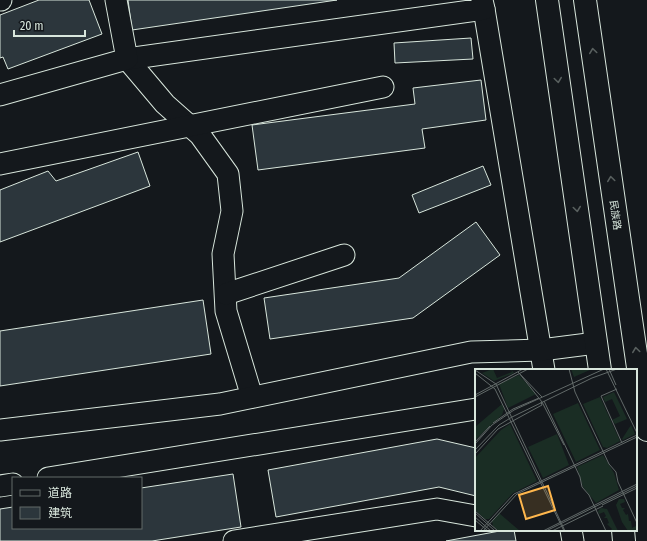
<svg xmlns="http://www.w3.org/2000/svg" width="647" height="541" viewBox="0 0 647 541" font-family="'Fira Sans Condensed','Noto Sans SC',sans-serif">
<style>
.building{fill:#2c363c;stroke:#d8e6dc}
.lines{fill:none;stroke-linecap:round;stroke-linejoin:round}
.minor-casing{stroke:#d8e6dc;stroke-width:23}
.tertiary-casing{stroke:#d8e6dc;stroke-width:24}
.minor{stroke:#14181c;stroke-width:21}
.tertiary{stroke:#14181c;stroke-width:22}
.oneway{stroke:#59605f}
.labels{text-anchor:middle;stroke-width:3;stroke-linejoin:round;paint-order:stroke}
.street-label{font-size:10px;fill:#d8e6dc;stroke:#14181c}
.inset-road{fill:none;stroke:#626a69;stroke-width:1}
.view{fill:#ffb74d;fill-opacity:0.15;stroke:#ffb74d;stroke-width:2}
.inset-edge{fill:none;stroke:#d8e6dc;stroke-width:2}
</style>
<rect width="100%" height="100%" fill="#14181c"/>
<!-- building -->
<g class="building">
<polygon points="39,0 89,0 102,34 8,69 3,57 0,58 0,15"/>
<polygon points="128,0 337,0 132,30"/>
<polygon points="471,38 473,59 395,63 394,43"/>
<polygon points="481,80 486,120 422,129 425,148 258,170 252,125 415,104 413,88"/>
<polygon points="138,152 150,186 0,242 0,190 48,171 56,181"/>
<polygon points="483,166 491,185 419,213 412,195"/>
<polygon points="476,222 500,255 413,318 270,339 264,298 399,278"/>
<polygon points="203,300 211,354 0,386 0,331"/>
<polygon points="437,439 476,448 476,496 439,487 276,517 268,470"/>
<polygon points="233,474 241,527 152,541 0,541 0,509 13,507 13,528 141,528 141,488"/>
<polygon points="505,530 514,530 516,541 446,541"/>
</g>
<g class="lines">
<defs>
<g id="minor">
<polyline points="0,0 1,0"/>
<polyline points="484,9 544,370"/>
<polyline points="127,59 165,104 200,135 228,174 232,211 223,254 226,311 252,397"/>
<polyline points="127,59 484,9 482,0"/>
<polyline points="0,95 127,59 116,0"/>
<polyline points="0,164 383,87"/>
<polyline points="226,294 344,255"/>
<polyline points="0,430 220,404 471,352 541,350 596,343"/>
<polyline points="48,478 476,409"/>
<polyline points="0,486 13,484"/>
<polyline points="571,530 573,541"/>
<polyline points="234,541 437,509 476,516"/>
</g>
<g id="tertiary">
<polyline points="547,0 600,370"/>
<polyline points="585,0 647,430"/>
<polyline points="623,530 624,541"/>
</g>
</defs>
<!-- minor casing -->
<use href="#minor" class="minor-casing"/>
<!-- tertiary casing -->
<use href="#tertiary" class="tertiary-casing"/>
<!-- minor -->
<use href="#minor" class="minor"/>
<!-- tertiary -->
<use href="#tertiary" class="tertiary"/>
</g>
<!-- one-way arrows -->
<defs><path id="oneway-chevron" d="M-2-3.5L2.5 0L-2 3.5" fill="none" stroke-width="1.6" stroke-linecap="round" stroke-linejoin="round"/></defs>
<g class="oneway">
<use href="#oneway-chevron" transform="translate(593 51) rotate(-98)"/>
<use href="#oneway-chevron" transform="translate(558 80) rotate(82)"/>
<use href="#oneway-chevron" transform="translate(611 179) rotate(-98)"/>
<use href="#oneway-chevron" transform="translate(577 209) rotate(82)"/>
<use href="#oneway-chevron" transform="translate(636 350) rotate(-98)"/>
</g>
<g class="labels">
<!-- street labels -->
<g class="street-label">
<text transform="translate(616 215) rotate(82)" y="4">民族路</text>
</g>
</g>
<!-- overview -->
<g transform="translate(475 369)">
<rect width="162" height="162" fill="#14181c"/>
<path d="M18,0l4,9 15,-6 -1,-3 3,4 -20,8 -12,-8zM96,0h21l-18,8zM44,6l17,19 -28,14 -9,-24zM139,23l13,27 -12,5 -3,-4 8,-4 -8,-17 -7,3 -2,-5zM125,28l20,44 -13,7 -4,-1 -20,-43zM103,34l22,47 -24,12 -23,-48zM27,35l2,5 -2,6 -27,25v-13zM35,55l27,57 -24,12 -24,26h-4l-10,-9v-52l26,-28zM156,56l4,9 -12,6 -1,-1zM82,65l12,31 -26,13 -15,-31zM128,86l11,18 5,17 -23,13 -13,-16 -6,-20zM144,130h5l1,3 -5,2 2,4h3l-2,2 3,5 2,-1 1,7h2l1,7 4,-2 1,5h-9l-6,-9 -6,-17zM126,139l6,1 11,22h-8l2,-2 -5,-5 2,-1 -2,-5h-3l2,-2 -2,-4 -5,2 -1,-3zM24,144l21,18h-22l-5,-5 -1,-5z" fill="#1a2d24"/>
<path class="inset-road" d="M94,0l6,23 34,72 7,8 2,10 19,41M131,0l31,64M134,0l7,16M0,1l21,14 69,147M43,3l24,25M0,4l20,16 69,142M44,4l23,29 22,43M142,20l-16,7 21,47M0,26l48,-26M0,28l53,-28M69,32l36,76 2,10 7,8 17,36M18,54l20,-14 26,-11M0,73l15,-16M0,75l17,-19 22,-15 90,-41M0,81l24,-25 13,-8 80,-39 25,-9M0,85l23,-25 44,-24 -1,-3M127,136l35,-17M0,142l23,20M0,144l20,18M0,148l16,14M0,151l13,11M5,162l34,-37 123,-59M8,162l34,-37 120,-57M68,162l94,-47M71,162l91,-45M77,162l51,-25"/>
<path class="view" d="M73,117l7,24 -29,9 -7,-24z"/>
<rect width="162" height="162" class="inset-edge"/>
</g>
<!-- legend -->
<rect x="12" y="477" width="130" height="52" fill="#14181c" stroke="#626a69"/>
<rect x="20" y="490" width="20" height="6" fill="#14181c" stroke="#626a69"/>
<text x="48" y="497" font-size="12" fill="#d8e6dc">道路</text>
<rect x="20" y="507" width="20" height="12" fill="#2c363c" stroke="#626a69"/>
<text x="48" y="517" font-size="12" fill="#d8e6dc">建筑</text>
<!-- scale -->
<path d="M14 30v6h71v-6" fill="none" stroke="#d8e6dc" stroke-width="2"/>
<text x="20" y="30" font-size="12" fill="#d8e6dc" stroke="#14181c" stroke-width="3" paint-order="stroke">20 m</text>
</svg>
